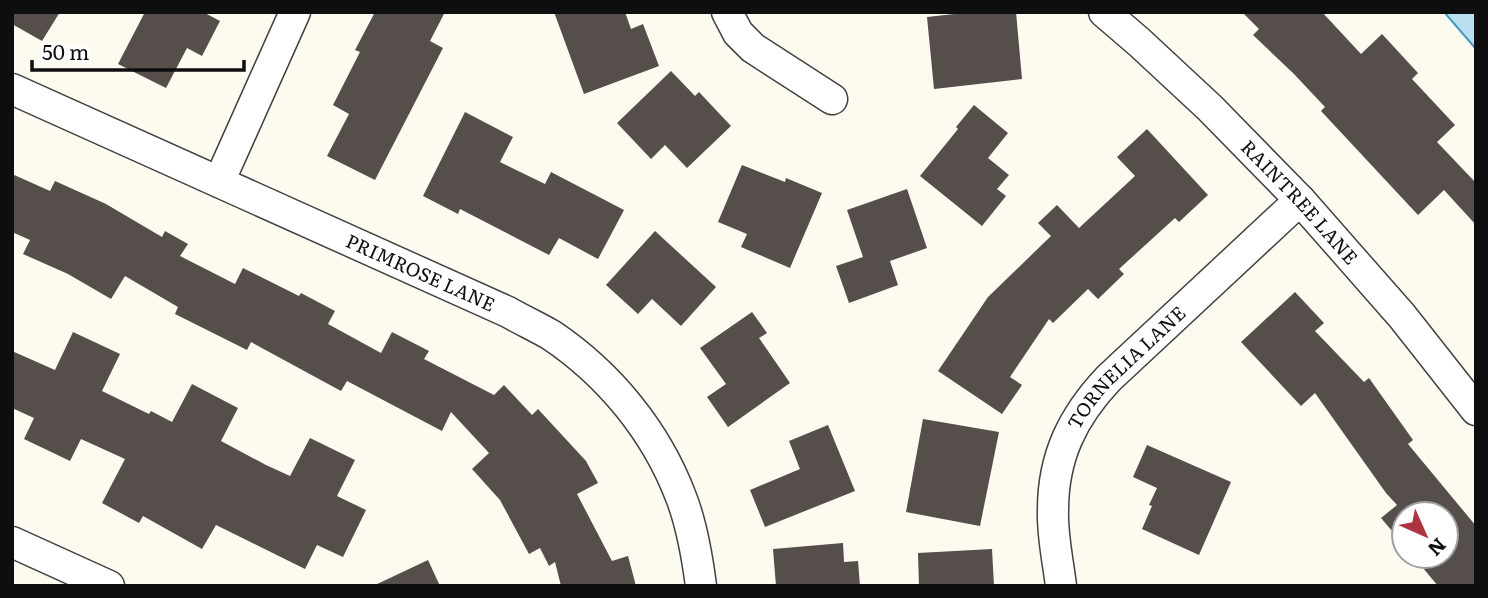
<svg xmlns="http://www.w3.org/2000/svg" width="1488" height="598" viewBox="0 0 1488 598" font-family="Literata,serif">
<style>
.water{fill:#b9dff0;stroke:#4898bf;stroke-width:2}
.building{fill:#554e4b}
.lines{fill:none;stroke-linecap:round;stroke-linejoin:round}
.minor-casing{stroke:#414141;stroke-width:33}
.minor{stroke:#fff;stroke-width:30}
.labels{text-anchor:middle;stroke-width:7;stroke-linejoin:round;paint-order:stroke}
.street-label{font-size:19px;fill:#0e0e0e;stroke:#fff}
</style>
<rect width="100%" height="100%" fill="#fdfaf0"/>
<!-- water -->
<polygon class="water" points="1444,12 1476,12 1476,49"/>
<!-- building -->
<g class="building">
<polygon points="12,12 60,12 42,41 12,24"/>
<polygon points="145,12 203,12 220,21 202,56 187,48 166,88 118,64"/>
<polygon points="375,12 445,12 430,41 443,48 375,180 327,156 349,114 333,105 360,52 355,50"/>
<polygon points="554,12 625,12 631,29 643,24 659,66 584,94"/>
<polygon points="972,12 1016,12 1022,79 934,89 927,17"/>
<polygon points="1242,12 1322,12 1361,54 1382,34 1418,73 1412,79 1455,125 1437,142 1476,183 1476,225 1444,190 1418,215 1321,111 1325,107 1294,74 1253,35 1259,29"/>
<polygon points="671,71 695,96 699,92 731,126 687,168 665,145 651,159 617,123"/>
<polygon points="974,105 1008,133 988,158 1009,175 997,189 1006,196 982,226 920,176 958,129 956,127"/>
<polygon points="465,112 513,137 500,162 545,184 551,172 624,210 598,259 559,238 549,255 460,209 458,214 423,196"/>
<polygon points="1147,129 1208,195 1179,222 1175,218 1119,269 1124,274 1098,299 1088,289 1053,323 1049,319 1010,377 1022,385 1002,414 938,371 988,297 1051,236 1038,223 1057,205 1079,228 1135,176 1117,157"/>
<polygon points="742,165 785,182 786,178 822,193 790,268 741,247 747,234 718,222"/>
<polygon points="12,174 50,191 55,181 106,204 162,237 165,231 188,244 180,256 235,284 243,268 299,296 301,293 335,311 328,324 381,353 392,332 429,351 424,359 494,395 504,385 532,415 538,409 586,461 598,483 577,494 612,561 628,556 636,586 561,586 555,562 549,566 540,548 529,554 500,500 472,469 489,453 451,412 442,431 347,381 341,391 251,342 247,350 175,314 178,307 125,276 111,299 68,274 23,254 30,240 12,232"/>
<polygon points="907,189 927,248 890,261 898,285 849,303 836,266 863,257 847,210"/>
<polygon points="655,231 716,287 681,326 652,299 638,314 606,285"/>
<polygon points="1295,292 1324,323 1315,331 1364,382 1369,378 1413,440 1408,444 1476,526 1476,586 1438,586 1413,556 1446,556 1446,514 1404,514 1404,545 1381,518 1397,505 1386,493 1315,393 1301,406 1241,342"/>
<polygon points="752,312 767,333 759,338 790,383 728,427 707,397 726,384 700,348"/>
<polygon points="73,332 120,354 102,391 149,414 151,411 172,422 192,384 238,408 221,441 266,465 290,476 310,438 355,460 337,496 366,510 343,557 317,545 305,569 216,525 202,549 143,516 139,523 102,503 125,459 81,439 70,461 24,439 34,418 12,408 12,351 55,370"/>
<polygon points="923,419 999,432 980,526 906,512"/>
<polygon points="828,425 855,491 765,527 750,490 800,469 789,441"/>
<polygon points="1147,445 1231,482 1199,555 1142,529 1152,506 1149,505 1157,488 1133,477"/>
<polygon points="843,543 844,562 858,561 860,586 776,586 773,549"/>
<polygon points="992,549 994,586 919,586 918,553"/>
<polygon points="428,560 440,586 373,586"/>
</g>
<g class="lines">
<defs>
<g id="minor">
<polyline points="727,12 738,33 753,48 832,99"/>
<path id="s1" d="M1104,12l35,30 71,66 90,92 102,116 74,94"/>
<path id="s2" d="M12,89l496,223c14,8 29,15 43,23 58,39 105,96 130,162 11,28 16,58 20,89"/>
<polyline points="219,182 295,12"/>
<polyline points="12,542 109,586"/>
<path id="s3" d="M1061,586c-3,-25 -9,-51 -8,-76 0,-54 20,-94 56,-132l191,-178"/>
</g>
</defs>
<!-- minor casing -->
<use href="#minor" class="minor-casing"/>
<!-- minor -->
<use href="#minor" class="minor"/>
</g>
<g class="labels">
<!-- street labels -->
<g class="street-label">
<text dy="7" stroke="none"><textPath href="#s1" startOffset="273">RAINTREE LANE</textPath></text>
<text dy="7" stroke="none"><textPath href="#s2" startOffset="448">PRIMROSE LANE</textPath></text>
<text dy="7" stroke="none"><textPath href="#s3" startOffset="243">TORNELIA LANE</textPath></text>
</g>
</g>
<!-- border -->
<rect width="1488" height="598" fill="none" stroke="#0e0e0e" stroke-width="28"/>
<!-- north arrow -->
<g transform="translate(1425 535) rotate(135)"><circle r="33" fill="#ffffff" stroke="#9f9f9f" stroke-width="2"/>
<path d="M0-5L12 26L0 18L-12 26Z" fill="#af3442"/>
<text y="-10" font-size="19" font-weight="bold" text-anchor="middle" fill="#0e0e0e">N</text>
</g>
<!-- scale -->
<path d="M32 60v10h212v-10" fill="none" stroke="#0e0e0e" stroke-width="3.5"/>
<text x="42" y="60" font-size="21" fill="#0e0e0e" stroke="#ffffff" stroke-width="5" paint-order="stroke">50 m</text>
</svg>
